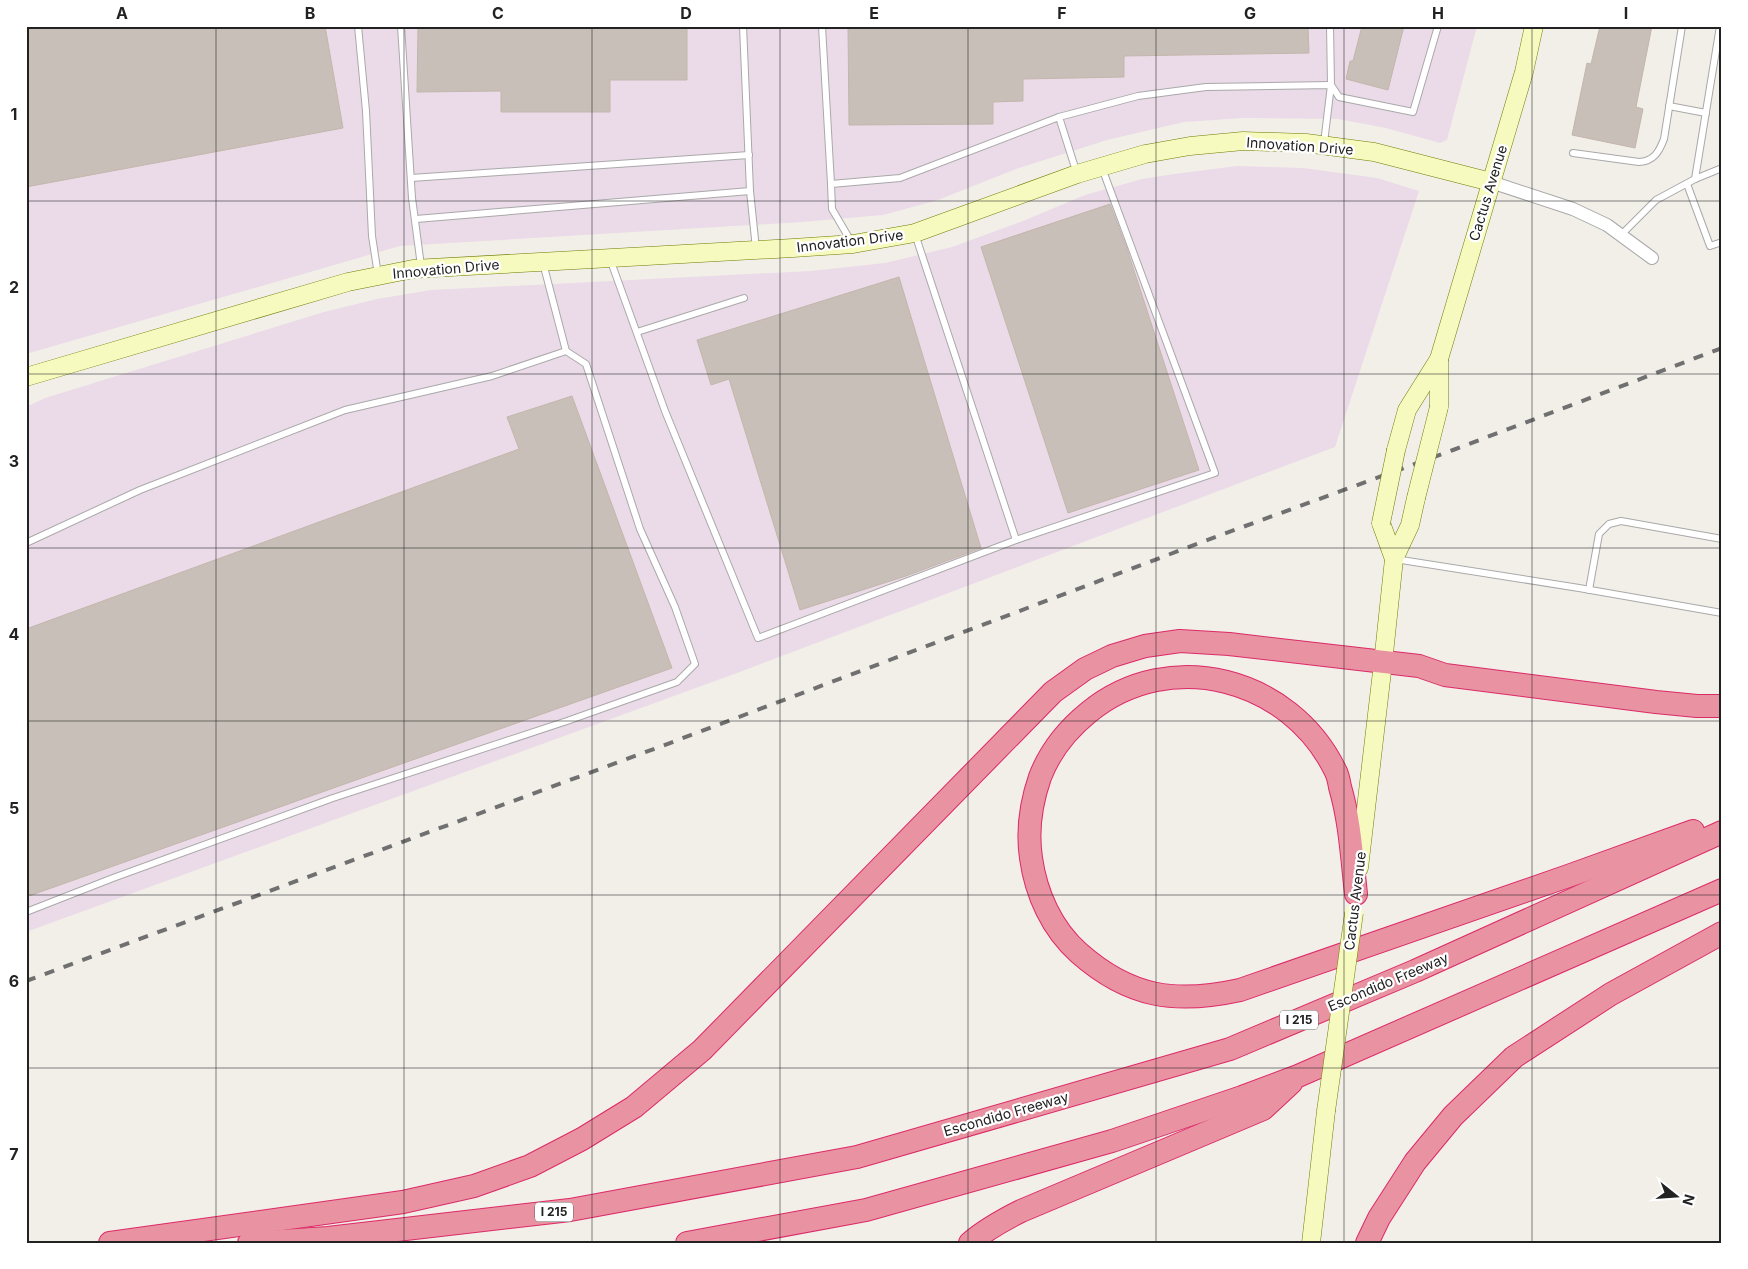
<svg xmlns="http://www.w3.org/2000/svg" width="1748" height="1269" viewBox="0 0 1748 1269" font-family="Inter,sans-serif">
<style>
.industrial{fill:#ebdbe8}
.building{fill:#c7bfb8;stroke:#c4b6ab}
.lines{fill:none;stroke-linecap:round;stroke-linejoin:round}
.lane-casing{stroke:#a9a9a9;stroke-width:8}
.street-casing{stroke:#a9a9a9;stroke-width:14}
.secondary-casing{stroke:#707d05;stroke-width:19}
.highway-casing{stroke:#dc2a67;stroke-width:24}
.lane{stroke:#fff;stroke-width:6}
.street{stroke:#fff;stroke-width:12}
.secondary{stroke:#f7fabf;stroke-width:18}
.highway{stroke:#e892a2;stroke-width:22}
.rail{stroke:#707070;stroke-width:4;stroke-dasharray:10 10;stroke-linecap:butt}
.secondary-bridge-casing{stroke:#707d05;stroke-width:19;stroke-linecap:butt}
.secondary-bridge{stroke:#f7fabf;stroke-width:18}
.grid{fill:none;stroke:#222;stroke-width:1;stroke-opacity:0.55}
.labels{text-anchor:middle;stroke-width:4.5;stroke-linejoin:round;paint-order:stroke}
.shield{fill:#fff;stroke:#646464;stroke-width:1}
.shield-label{font-size:12px;font-weight:bold;fill:#222}
.street-label{font-size:14px;fill:#222;stroke:#fff}
.neatline{fill:none;stroke:#222;stroke-width:2}
.grid-label{font-size:16px;text-anchor:middle;font-weight:bold;fill:#222}
</style>
<rect width="100%" height="100%" fill="#f2efe9"/>
<!-- industrial -->
<g class="industrial">
<polygon points="26,26 1477,26 1447,140 1440,143 1386,128 1338,119 1243,118 1184,122 1107,140 1016,169 938,200 883,215 802,222 400,246 26,354"/>
<polygon points="1237,166 1303,168 1377,178 1419,191 1335,447 737,673 26,932 26,407 45,398 324,312 377,299 431,290 811,271 885,263 952,247 1023,221 1085,195 1142,179 1174,174"/>
</g>
<!-- building -->
<g class="building">
<polygon points="26,26 325,26 343,128 26,187"/>
<polygon points="418,26 687,26 687,80 610,80 610,112 501,112 501,91 417,92"/>
<polygon points="848,26 1308,26 1309,53 1124,56 1124,77 1023,79 1023,101 993,102 993,124 849,125"/>
<polygon points="1362,26 1404,26 1388,90 1346,79 1350,61 1353,61"/>
<polygon points="1600,26 1652,26 1636,107 1643,109 1635,148 1572,135 1587,63 1591,64"/>
<polygon points="1110,204 1127,249 1199,470 1068,513 981,247"/>
<polygon points="899,277 981,548 906,576 800,610 729,379 711,385 697,340"/>
<polygon points="572,396 672,668 26,897 26,629 519,449 507,417"/>
</g>
<g class="lines">
<defs>
<g id="lane">
<polyline points="358,26 366,111 372,236 378,275"/>
<polyline points="401,26 412,198 421,266"/>
<polyline points="743,26 750,191 756,249"/>
<polyline points="822,26 831,184"/>
<polyline points="1330,26 1331,85 1339,97 1413,112 1438,26"/>
<polyline points="1669,106 1706,113"/>
<polyline points="1059,117 1138,96 1206,87 1331,85 1324,143"/>
<path d="M1573,153l66,9c15,-1 20,-10 25,-23l18,-113"/>
<polyline points="411,178 749,155"/>
<polyline points="1695,179 1720,26"/>
<polyline points="1687,184 1710,246 1722,242"/>
<polyline points="416,219 750,191"/>
<polyline points="1621,235 1656,200 1695,179 1722,168"/>
<polyline points="852,243 832,209 831,184 900,178 1059,117 1077,174"/>
<polyline points="610,259 665,411 758,638 1016,540 915,234"/>
<polyline points="637,332 744,298"/>
<polyline points="1016,540 1215,473 1102,168"/>
<polyline points="26,543 140,490 345,410 492,376 566,351"/>
<polyline points="1395,559 1579,588 1722,613"/>
<polyline points="1589,590 1599,534 1609,524 1621,521 1722,539"/>
<polyline points="26,912 113,878 333,798 567,721 677,682 695,664 675,607 640,529 586,364 566,351 543,263"/>
</g>
<polyline id="street" points="1491,182 1573,209 1607,225 1652,258"/>
<g id="secondary">
<polyline points="1439,359 1439,407"/>
<polyline points="26,377 348,282 413,269 793,248 853,244 915,233 1077,174 1145,154 1190,146 1243,141 1306,143 1374,152 1491,182"/>
<polyline points="1396,450 1407,410 1439,359 1524,72 1534,26"/>
<polyline points="1381,523 1394,559"/>
<polyline points="1359,868 1383,663 1394,559 1410,525 1416,498"/>
<polyline points="1311,1243 1326,1111"/>
</g>
<g id="highway">
<path d="M1356,894c-4,-36 -6,-73 -16,-107 -1,-6 -2,-12 -5,-17 -45,-92 -165,-124 -246,-58 -21,17 -39,39 -49,65 -9,26 -13,54 -9,81 5,36 21,71 48,95 51,45 97,51 161,37l331,-115 122,-44"/>
<polyline points="110,1243 403,1202 474,1186 530,1166 582,1139 634,1107 702,1050 1053,692 1085,669 1112,656 1145,646 1180,641 1229,644 1419,666 1445,675 1656,702 1697,706 1722,706"/>
<polyline points="249,1243 328,1238 570,1210 857,1157 1230,1049 1415,971 1722,832"/>
<polyline points="687,1243 866,1210 1112,1141 1242,1097 1298,1076 1722,890"/>
<path d="M970,1243c16,-14 33,-23 51,-32l242,-102 28,-26"/>
<polyline points="1367,1243 1379,1218 1415,1162 1453,1116 1514,1057 1611,994 1722,933"/>
</g>
</defs>
<!-- lane casing -->
<use href="#lane" class="lane-casing"/>
<!-- street casing -->
<use href="#street" class="street-casing"/>
<!-- secondary casing -->
<use href="#secondary" class="secondary-casing"/>
<!-- highway casing -->
<use href="#highway" class="highway-casing"/>
<!-- lane -->
<use href="#lane" class="lane"/>
<!-- street -->
<use href="#street" class="street"/>
<!-- secondary -->
<use href="#secondary" class="secondary"/>
<!-- highway -->
<use href="#highway" class="highway"/>
<!-- rail -->
<polyline class="rail" points="26,981 662,746 1218,536 1453,450 1722,348"/>
<defs>
<g id="secondary-bridge">
<polyline points="1416,498 1439,407"/>
<polyline points="1381,523 1396,450"/>
<polyline points="1326,1111 1354,913"/>
</g>
</defs>
<!-- secondary-bridge casing -->
<use href="#secondary-bridge" class="secondary-bridge-casing"/>
<!-- secondary-bridge -->
<use href="#secondary-bridge" class="secondary-bridge"/>
</g>
<!-- grid -->
<path class="grid" d="M216,26v1217M404,26v1217M592,26v1217M780,26v1217M968,26v1217M1156,26v1217M1344,26v1217M1532,26v1217M26,201h1696M26,374h1696M26,548h1696M26,721h1696M26,895h1696M26,1068h1696"/>
<g class="labels">
<!-- shield labels -->
<g class="shield">
<rect x="1280" y="1010.5" width="38" height="19" rx="4"/>
<rect x="535" y="1202.5" width="38" height="19" rx="4"/>
</g>
<g class="shield-label">
<text x="1299" y="1024">I 215</text>
<text x="554" y="1216">I 215</text>
</g>
<!-- street labels -->
<g class="street-label">
<text transform="translate(1300 146) rotate(4)" y="5">Innovation Drive</text>
<text transform="translate(1488 193) rotate(-73)" y="5">Cactus Avenue</text>
<text transform="translate(850 241) rotate(-7)" y="5">Innovation Drive</text>
<text transform="translate(446 269) rotate(-5)" y="5">Innovation Drive</text>
<text transform="translate(1355 901) rotate(-83)" y="5">Cactus Avenue</text>
<text transform="translate(1388 982) rotate(-23)" y="5">Escondido Freeway</text>
<text transform="translate(1006 1114) rotate(-16)" y="5">Escondido Freeway</text>
</g>
</g>
<!-- border -->
<rect width="1748" height="1269" fill="none" stroke="#ffffff" stroke-width="55"/>
<!-- north arrow -->
<g transform="translate(1676 1196) rotate(107)" stroke="#ffffff" stroke-width="4" paint-order="stroke">
<path d="M0-4L9 19L0 12L-9 19Z" fill="#222222"/>
<text y="-8" font-size="14" font-weight="bold" text-anchor="middle" fill="#222222">N</text>
</g>
<rect x="28" y="28" width="1692" height="1214" class="neatline"/>
<g class="grid-label">
<text x="122" y="19">A</text>
<text x="310" y="19">B</text>
<text x="498" y="19">C</text>
<text x="686" y="19">D</text>
<text x="874" y="19">E</text>
<text x="1062" y="19">F</text>
<text x="1250" y="19">G</text>
<text x="1438" y="19">H</text>
<text x="1626" y="19">I</text>
<text x="14" y="120">1</text>
<text x="14" y="293">2</text>
<text x="14" y="467">3</text>
<text x="14" y="640">4</text>
<text x="14" y="814">5</text>
<text x="14" y="987">6</text>
<text x="14" y="1160">7</text>
</g>
</svg>
